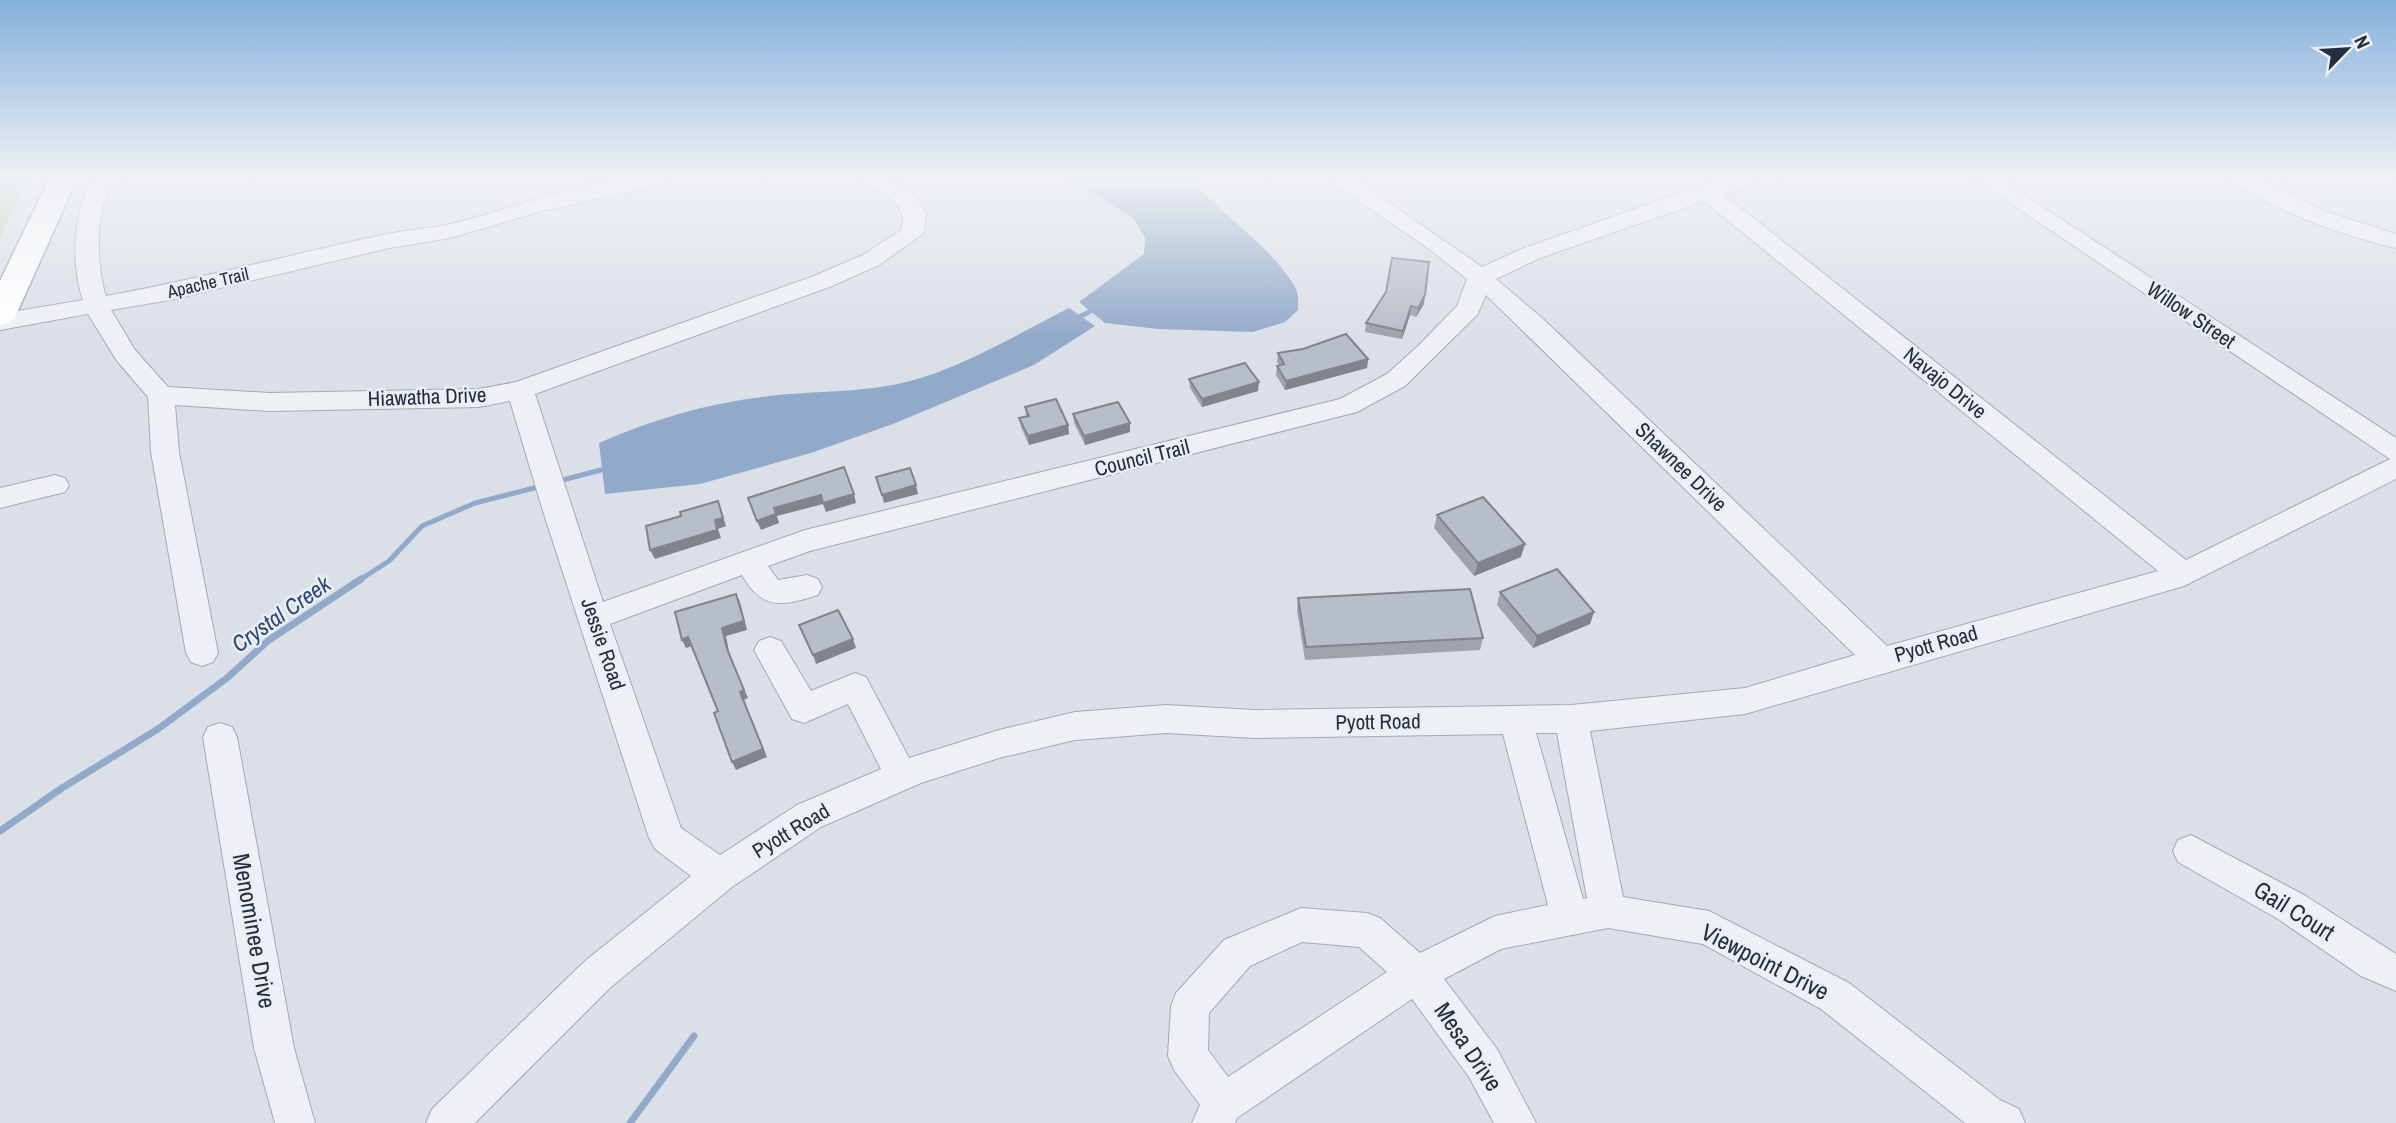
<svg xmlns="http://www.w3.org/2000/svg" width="2396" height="1123" viewBox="0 0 2396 1123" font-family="'Archivo Narrow',sans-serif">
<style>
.green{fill:#bfd1bb}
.water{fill:#92aaca}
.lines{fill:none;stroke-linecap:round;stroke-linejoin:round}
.stream-far1{stroke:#92aaca;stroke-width:5}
.stream{stroke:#92aaca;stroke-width:7}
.minor-casing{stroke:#a4a9b4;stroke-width:2}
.major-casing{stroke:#99a2b3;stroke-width:3}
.minor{fill:#eef0f5;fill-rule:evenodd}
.major{fill:#fff;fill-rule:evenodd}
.wall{fill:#9ea3ae}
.shaded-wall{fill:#81848d}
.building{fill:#b8bdca;stroke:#81848d;stroke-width:2}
.labels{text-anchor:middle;stroke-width:5;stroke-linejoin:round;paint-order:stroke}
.far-street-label{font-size:18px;fill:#242c3e;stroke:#eaeef5}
.street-label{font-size:21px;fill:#242c3e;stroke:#eaeef5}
.water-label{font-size:23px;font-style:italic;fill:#2b4774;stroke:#eaeef5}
.near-street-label{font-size:24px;fill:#242c3e;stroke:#eaeef5}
</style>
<rect width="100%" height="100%" fill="#dbdfe7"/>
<!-- green -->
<polygon class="green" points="0,179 26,179 0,238"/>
<!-- water -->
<g class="water">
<path d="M1071,179h120c30,36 84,70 105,110 3,6 2,14 2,21l-13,12 -32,10 -95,-3 -53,-6 -26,-21 65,-48 1,-16 -12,-20z"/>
<path d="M1069,308l26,18 -61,39 -141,59 -82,29 -111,31 -95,10 -6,-51c52,-23 106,-39 163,-46 49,-7 99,-3 148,-16 56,-15 107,-47 159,-73z"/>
</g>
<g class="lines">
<!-- stream-far1 -->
<g class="stream-far1">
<polyline points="1081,316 1091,311"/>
<polyline points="555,482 601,470"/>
<polyline points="358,581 389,561 422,526 475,503 542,486"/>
</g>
<!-- stream -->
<g class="stream">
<polyline points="0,831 62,788 158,729 227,678 269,640 361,579"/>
<polyline points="630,1123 694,1036"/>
</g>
<defs>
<g id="minor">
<path d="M95,179h25c-3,5 -8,7 -11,12 -14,25 -12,78 -3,105 94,-17 187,-42 281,-62 20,-4 39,-5 58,-9 74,-16 147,-53 224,-46l-3,5 -120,26 -96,28 -61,10 -219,52 -59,10 24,40 33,37 101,6 210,-4 37,-7 298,-106 49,-21 38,-25c9,-26 -18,-36 -37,-46l-3,-5c30,0 52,5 65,35l-2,19 -45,32 -47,21 -297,108 68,208 202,-72 535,-131 47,-25 31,-28 39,-40 10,-27 -42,-33 -92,-62 -3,-5h25l127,88 42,-19 174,-61 28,-8h31l-3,5 -31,10 463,366 204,-101 -415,-280h25l396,259v41l-212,107 -439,128 -155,17 33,166 86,14 140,72 151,117 19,9 6,14h-60l-144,-114 -118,-65 -95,-16 -107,21 -57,30 53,70 39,74h-42l-25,-46 -57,-78 -175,119 -2,5h-43l8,-18 -26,-35 -6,-14 3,-50 5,-13 48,-53 77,-32 66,5 13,5 40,35 75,-37 53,-11 -45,-171 -248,4 -89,-5 -91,7 -76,18 -78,25 -100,44 -89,60 -121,100 -136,136h-49l6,-14 153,-148 106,-85 -36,-27 -6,-11 -107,-330 -32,-107 -31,6 -210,4 -94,-6 4,47 39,201 -5,9 -11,4 -11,-4 -5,-9 -35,-201 -3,-55 -31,-36 -29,-47 -88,16v-16l83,-14c-12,-33 -11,-94 12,-121zM1704,201l454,370 -271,75 -345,-328 -46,-39 44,-21zM1486,295l369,360 -110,33 -174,17 -316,5 -89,-5 -91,7 -76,18 -90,28 -43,-81 -11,-4 -44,18 -30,-50 -11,-4 -11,4 -5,9 38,69 12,4 44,-19 33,65 -84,36 -77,50 -39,-27 -71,-204 132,-49c20,36 41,31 76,20l4,-8 -4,-8 -11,-4 -29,5 -10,-14 42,-15 547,-139 48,-26 72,-71zM1536,733h21l30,165 -4,1zM1302,942l57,5 28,25 -159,105 -20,-27 1,-37 41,-47z"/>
<path d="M2230,179h27l67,32 72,23v14c-49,-11 -94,-28 -139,-51 -9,-5 -21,-9 -27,-18z"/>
<polygon points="55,475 65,478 69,485 65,492 0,508 0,488"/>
<polygon points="220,723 232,727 237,737 294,1048 315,1123 275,1123 254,1048 203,737 208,727"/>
<polygon points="2191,835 2304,895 2396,954 2396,991 2361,976 2278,919 2178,862 2173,851 2178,840"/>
</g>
<polygon id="major" points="49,179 77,179 16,315 11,322 0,325 0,281"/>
</defs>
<!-- minor casing -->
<use href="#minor" class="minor-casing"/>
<!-- major casing -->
<use href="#major" class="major-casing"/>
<!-- minor -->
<use href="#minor" class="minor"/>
<!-- major -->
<use href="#major" class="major"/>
</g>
<!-- wall -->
<g class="wall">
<polygon points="1386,292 1424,304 1416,317 1410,315 1402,339 1365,332 1366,323"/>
<polygon points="1278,353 1368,359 1367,368 1285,390 1276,375 1277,366 1279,365 1277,362"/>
<polygon points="1189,379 1258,391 1202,407 1190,388"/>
<polygon points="1025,407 1068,425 1069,434 1029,445 1021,427 1019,418 1026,416"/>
<polygon points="1073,414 1130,423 1130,432 1085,445 1074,423"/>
<polygon points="1437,515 1521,557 1474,576 1434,528"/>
<polygon points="1500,592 1594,612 1590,624 1533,648 1497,605"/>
<polygon points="1298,598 1483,638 1480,650 1305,660 1297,611"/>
</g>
<!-- shaded-wall -->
<g class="shaded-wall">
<polygon points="1425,295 1424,304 1416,317 1418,308"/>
<polygon points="1411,306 1410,315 1402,339 1403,331"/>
<polygon points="1368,359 1367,368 1285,390 1286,381"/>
<polygon points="1259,382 1258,391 1202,407 1202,399"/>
<polygon points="1130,423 1130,432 1085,445 1084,436"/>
<polygon points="1068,425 1069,434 1029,445 1028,436"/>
<polygon points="916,485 918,494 884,503 882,495"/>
<polygon points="854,494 856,503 826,512 823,504 777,516 779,523 761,530 757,521 774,508 821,495"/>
<polygon points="718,501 726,526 718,529 721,538 655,559 650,550 715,520"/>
<polygon points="1525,544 1521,557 1474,576 1478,563"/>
<polygon points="736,594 740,602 747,630 726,636 730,657 748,698 744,700 767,757 736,770 732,762 740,692 727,649 722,628"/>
<polygon points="1594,612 1590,624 1533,648 1537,636"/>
<polygon points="688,637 692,646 686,648 682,640"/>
<polygon points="853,639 856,648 816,664 813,655"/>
</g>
<!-- building -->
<g class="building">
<polygon points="1392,258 1429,262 1425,295 1418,308 1411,306 1403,331 1366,323 1386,292"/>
<polygon points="1346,334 1368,359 1286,381 1277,366 1284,364 1278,353 1303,349"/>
<polygon points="1245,363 1259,382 1202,399 1189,379"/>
<polygon points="1056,399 1068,425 1028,436 1019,418 1029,416 1025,407"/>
<polygon points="1118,402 1130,423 1084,436 1073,414"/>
<polygon points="844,467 854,494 823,503 821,495 774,508 776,514 757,521 748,498"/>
<polygon points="910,468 916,485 882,495 876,477"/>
<polygon points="1483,497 1525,544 1478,563 1437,515"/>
<polygon points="718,501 723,518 715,520 717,530 650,550 646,526 681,516 680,512"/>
<polygon points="1557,569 1594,612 1537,636 1500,592"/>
<polygon points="1470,589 1483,638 1306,647 1298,598"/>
<polygon points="736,594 744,621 722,628 727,649 744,690 740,692 763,749 732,762 714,713 718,711 688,637 682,640 675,612"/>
<polygon points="838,610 853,639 813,655 799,625"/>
</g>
<!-- sky -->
<linearGradient id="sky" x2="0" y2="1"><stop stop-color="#85b0dc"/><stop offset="0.53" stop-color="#eff1f4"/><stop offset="1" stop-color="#eff1f4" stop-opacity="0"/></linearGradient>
<rect width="2396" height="336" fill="url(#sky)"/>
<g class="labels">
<!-- far-street labels -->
<g class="far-street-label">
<text transform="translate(208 283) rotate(-13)" y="6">Apache Trail</text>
</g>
<!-- street labels -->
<g class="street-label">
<text transform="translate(2191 315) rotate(34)" y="7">Willow Street</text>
<text transform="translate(1945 383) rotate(39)" y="7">Navajo Drive</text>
<text transform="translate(427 397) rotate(-2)" y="7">Hiawatha Drive</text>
<text transform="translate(1142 458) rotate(-14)" y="7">Council Trail</text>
<text transform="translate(1681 467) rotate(44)" y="7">Shawnee Drive</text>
<text transform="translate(603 644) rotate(71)" y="7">Jessie Road</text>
<text transform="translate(1936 644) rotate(-16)" y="7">Pyott Road</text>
<text transform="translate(1378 722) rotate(-1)" y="7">Pyott Road</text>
<text transform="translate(791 831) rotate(-31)" y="7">Pyott Road</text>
</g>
<!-- water labels -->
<g class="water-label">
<text transform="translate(281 614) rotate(-35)" y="8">Crystal Creek</text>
</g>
<!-- near-street labels -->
<g class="near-street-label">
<text transform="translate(2294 911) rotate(32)" y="8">Gail Court</text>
<text transform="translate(254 931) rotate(80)" y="8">Menominee Drive</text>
<text transform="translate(1765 962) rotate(27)" y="8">Viewpoint Drive</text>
<text transform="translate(1468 1047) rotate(56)" y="8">Mesa Drive</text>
</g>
</g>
<!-- north arrow -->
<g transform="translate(2347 49) rotate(65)" stroke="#eaeef5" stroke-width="5" paint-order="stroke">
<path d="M0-5L12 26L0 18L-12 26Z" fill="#242c3e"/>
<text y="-10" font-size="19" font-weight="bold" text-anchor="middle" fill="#242c3e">N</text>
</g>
</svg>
